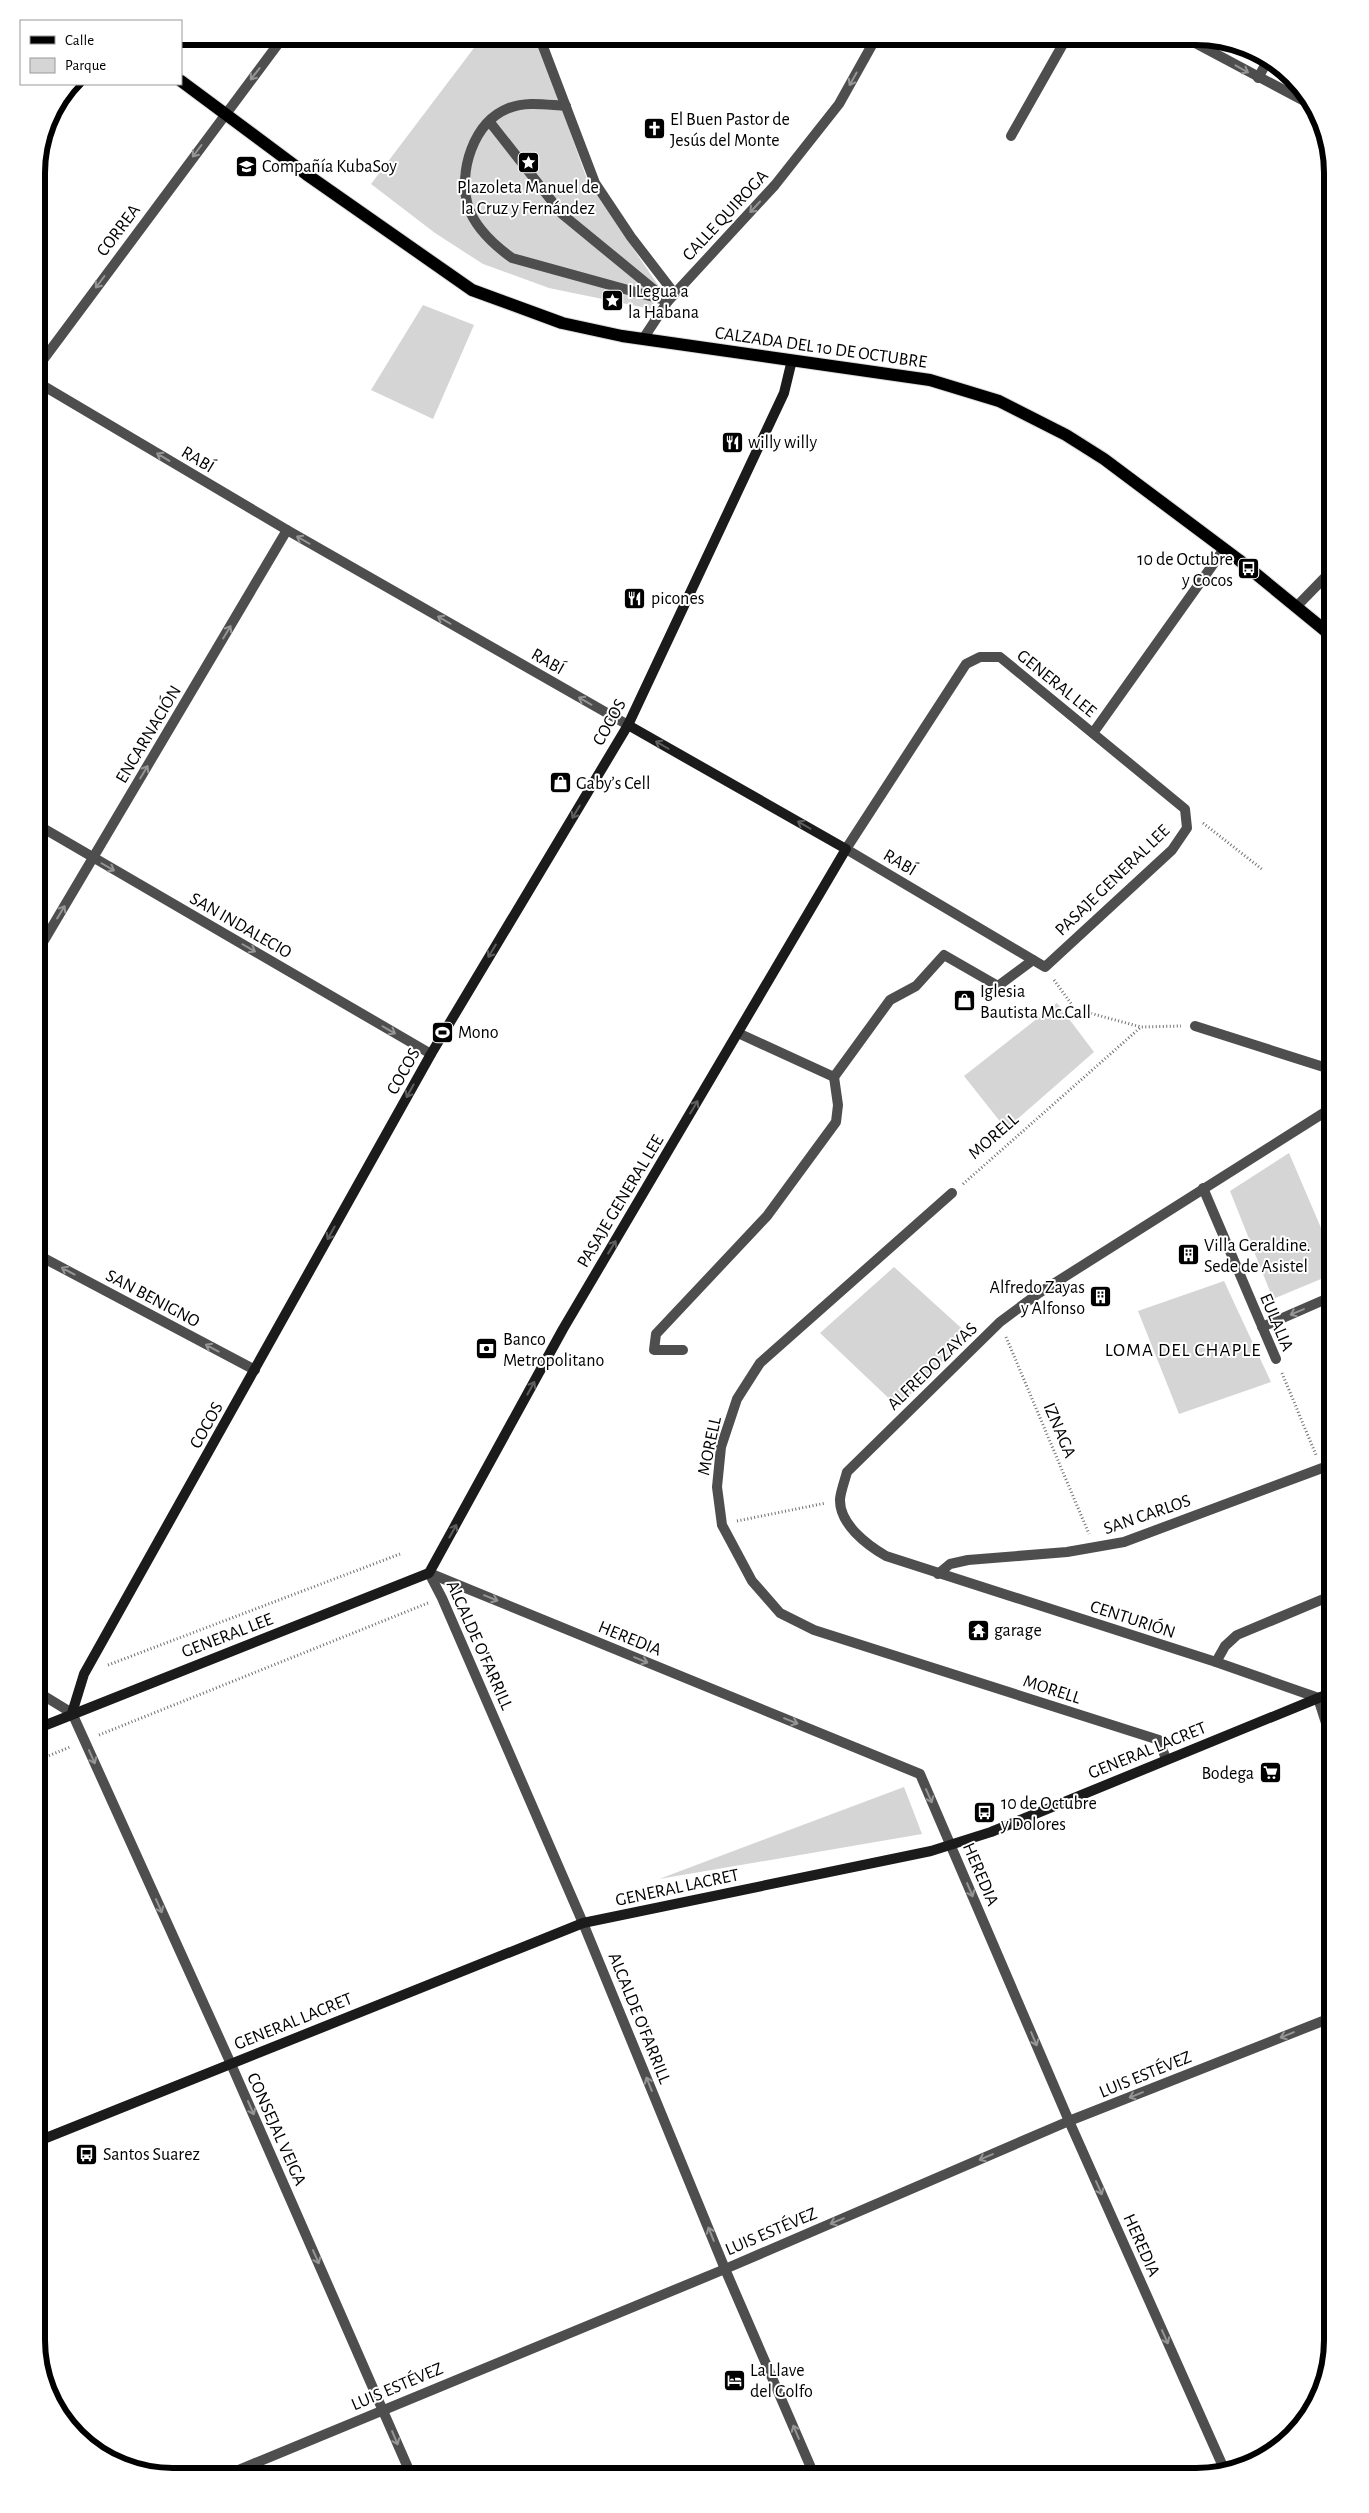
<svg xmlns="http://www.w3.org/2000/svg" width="1369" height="2513" viewBox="0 0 1369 2513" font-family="'Alegreya Sans',sans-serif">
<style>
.green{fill:#d5d5d5}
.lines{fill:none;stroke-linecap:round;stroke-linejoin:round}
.primary-casing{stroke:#dbdbdb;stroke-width:14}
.path{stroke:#707070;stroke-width:3;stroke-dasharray:1 2.5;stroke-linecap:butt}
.lane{stroke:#4e4e4e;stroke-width:10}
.street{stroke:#4e4e4e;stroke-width:10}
.secondary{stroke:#1b1b1b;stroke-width:10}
.primary{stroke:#000;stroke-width:12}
.oneway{stroke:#959595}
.oneway2{stroke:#5f5f5f}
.labels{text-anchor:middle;stroke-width:4;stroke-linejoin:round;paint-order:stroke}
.poi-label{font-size:18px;fill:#000;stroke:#fff;text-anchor:start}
.street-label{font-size:18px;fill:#000;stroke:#fff}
.neighbourhood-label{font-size:19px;letter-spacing:1px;fill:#000;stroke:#fff}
.rim{fill:none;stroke:#000;stroke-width:6}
</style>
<rect width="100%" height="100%" fill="#fff"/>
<!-- green -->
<g class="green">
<polygon points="483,36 536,36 588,182 660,288 651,309 549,288 483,264 435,233 371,184"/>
<polygon points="423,305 474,325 433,419 371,390"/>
<polygon points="1057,1003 1094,1052 1006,1129 964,1076"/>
<polygon points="1289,1153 1333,1256 1333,1274 1273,1299 1230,1191"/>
<polygon points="894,1267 969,1335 898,1407 820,1333"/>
<polygon points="1224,1281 1271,1382 1179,1414 1138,1311"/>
<polygon points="904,1787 922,1834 659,1879"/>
</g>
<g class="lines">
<defs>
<polyline id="primary" points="181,81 306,174 472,290 562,323 622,336 930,380 999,401 1066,435 1104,459 1239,560 1333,637"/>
</defs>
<!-- primary casing -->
<use href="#primary" class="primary-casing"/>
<!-- path -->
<g class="path">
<polyline points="1203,823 1263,870"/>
<polyline points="1054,980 1075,1009 1141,1027 1181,1026"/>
<polyline points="963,1184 1141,1027"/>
<polyline points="1006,1337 1089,1534"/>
<polyline points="1282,1373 1316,1455"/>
<polyline points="737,1521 826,1503"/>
<polyline points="108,1665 400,1554"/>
<polyline points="99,1735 428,1603"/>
<polyline points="36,1761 70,1747"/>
</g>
<!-- lane -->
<g class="lane">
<path d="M489,121l73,93 106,87 -156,-43c-18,-13 -37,-30 -44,-52 -10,-34 5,-84 41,-98 18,-7 38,-3 57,-2"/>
<polyline points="1011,136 1067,37"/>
<polyline points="738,1033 834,1077 890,1000 916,986 944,955 998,986 1033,960"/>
<polyline points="683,1350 654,1350 656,1334 767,1216 836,1122 838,1105 834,1077"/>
<polyline points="1216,1662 1225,1646 1237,1635 1333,1595"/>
</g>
<!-- street -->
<g class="street">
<polyline points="539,36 595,183 631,237 674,293"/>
<polyline points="1184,37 1310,104"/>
<polyline points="1258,78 1268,60"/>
<polyline points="643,339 668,301 775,185 839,104 877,36"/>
<polyline points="37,368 284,36"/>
<polyline points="37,382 287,530 628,725"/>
<polyline points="1296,607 1333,569"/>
<polygon points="980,657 1000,657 1185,809 1187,828 1172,850 1045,967 846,849 966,664"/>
<polyline points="1093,733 1224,549"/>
<polyline points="36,824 431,1054"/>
<polyline points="36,954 287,530"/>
<polyline points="1195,1026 1333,1070"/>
<polyline points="1203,1188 1276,1359"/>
<polyline points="952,1193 760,1363 737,1399 721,1447 717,1487 722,1525 752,1581 780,1613 814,1630 1159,1740 1166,1759"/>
<polyline points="36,1254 255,1370"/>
<polyline points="1262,1327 1333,1296"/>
<polyline points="429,1573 920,1774 1069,2121 1225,2471"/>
<polyline points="429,1573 442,1598 583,1923 725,2269 815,2477"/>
<polyline points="938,1574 950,1564 968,1560 1067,1552 1124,1542 1333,1464"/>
<polyline points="36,1691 72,1713 231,2064 412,2477"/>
<polyline points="1318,1698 1333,1745"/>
<path d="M1333,1703l-117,-41 -330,-106c-19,-11 -47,-32 -46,-57 1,-9 5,-19 7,-27l153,-150 39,-29 294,-186"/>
<polyline points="1217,2473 1267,2451"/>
<polyline points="224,2476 725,2269 1069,2121 1333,2017"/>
</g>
<!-- secondary -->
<g class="secondary">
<polyline points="72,1713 84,1674 431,1054 628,725 784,393 792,360"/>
<polyline points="36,1729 429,1573 563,1329 846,849 628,725"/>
<polyline points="36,2142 583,1923 931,1851 991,1832 1333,1692"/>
</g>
<!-- primary -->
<use href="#primary" class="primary"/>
</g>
<!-- one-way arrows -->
<defs><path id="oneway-shaft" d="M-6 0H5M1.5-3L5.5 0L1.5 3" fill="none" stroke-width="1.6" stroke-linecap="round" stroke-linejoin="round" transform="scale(1.25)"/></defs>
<g class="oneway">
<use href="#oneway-shaft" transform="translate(1242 69) rotate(29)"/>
<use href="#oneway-shaft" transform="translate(255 74) rotate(128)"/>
<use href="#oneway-shaft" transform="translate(853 79) rotate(119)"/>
<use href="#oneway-shaft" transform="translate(197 151) rotate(127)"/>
<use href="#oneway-shaft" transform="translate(755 207) rotate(133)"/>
<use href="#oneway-shaft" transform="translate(100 282) rotate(127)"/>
<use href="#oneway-shaft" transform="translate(163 457) rotate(-149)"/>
<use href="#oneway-shaft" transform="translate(303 540) rotate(-150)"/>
<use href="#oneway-shaft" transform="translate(444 620) rotate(-150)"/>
<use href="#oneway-shaft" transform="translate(227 632) rotate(-59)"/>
<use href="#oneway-shaft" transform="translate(585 701) rotate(-150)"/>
<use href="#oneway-shaft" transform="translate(144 772) rotate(-59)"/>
<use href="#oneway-shaft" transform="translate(108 867) rotate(30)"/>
<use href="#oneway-shaft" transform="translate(61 912) rotate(-59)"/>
<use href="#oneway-shaft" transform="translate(249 948) rotate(30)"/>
<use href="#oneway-shaft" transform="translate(389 1030) rotate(30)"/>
<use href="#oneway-shaft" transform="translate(68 1271) rotate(-152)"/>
<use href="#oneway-shaft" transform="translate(1297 1312) rotate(157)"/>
<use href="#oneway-shaft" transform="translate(212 1348) rotate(-152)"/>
<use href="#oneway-shaft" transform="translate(491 1598) rotate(22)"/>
<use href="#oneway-shaft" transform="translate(641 1660) rotate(22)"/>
<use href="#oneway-shaft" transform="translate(791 1721) rotate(22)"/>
<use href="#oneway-shaft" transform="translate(92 1757) rotate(66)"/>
<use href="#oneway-shaft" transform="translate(929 1796) rotate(66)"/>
<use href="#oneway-shaft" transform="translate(970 1890) rotate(67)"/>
<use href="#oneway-shaft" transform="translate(159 1906) rotate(66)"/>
<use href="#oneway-shaft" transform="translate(1287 2035) rotate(158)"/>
<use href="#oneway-shaft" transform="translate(1034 2039) rotate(67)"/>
<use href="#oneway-shaft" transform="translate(649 2084) rotate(-112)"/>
<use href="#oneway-shaft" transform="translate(1136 2095) rotate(158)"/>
<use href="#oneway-shaft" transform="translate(251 2108) rotate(66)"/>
<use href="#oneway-shaft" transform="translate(986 2157) rotate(157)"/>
<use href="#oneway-shaft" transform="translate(1099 2188) rotate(66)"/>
<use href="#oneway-shaft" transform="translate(837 2221) rotate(157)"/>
<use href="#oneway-shaft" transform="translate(711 2234) rotate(-112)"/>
<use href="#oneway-shaft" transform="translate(316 2257) rotate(66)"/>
<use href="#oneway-shaft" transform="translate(1165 2337) rotate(66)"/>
<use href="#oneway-shaft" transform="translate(796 2432) rotate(-113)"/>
<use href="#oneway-shaft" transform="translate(395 2438) rotate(67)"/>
</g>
<g class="oneway2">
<use href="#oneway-shaft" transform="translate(662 745) rotate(-150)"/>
<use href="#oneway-shaft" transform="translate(576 812) rotate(121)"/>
<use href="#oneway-shaft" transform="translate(804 825) rotate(-150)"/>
<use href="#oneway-shaft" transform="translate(492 951) rotate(121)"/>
<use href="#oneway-shaft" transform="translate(410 1091) rotate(119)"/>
<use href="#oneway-shaft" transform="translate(694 1107) rotate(-59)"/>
<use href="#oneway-shaft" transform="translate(331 1233) rotate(119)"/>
<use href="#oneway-shaft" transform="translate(612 1247) rotate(-59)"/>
<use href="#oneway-shaft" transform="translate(531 1388) rotate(-61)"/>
<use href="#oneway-shaft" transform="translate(453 1531) rotate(-61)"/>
</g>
<!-- icons -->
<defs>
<symbol id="church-square" viewBox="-11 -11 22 22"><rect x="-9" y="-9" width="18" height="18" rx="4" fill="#000" stroke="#fff"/><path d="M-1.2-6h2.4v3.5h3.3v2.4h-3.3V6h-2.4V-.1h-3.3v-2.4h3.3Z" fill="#fff"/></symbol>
<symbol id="sight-square" viewBox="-11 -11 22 22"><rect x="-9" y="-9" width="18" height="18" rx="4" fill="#000" stroke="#fff"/><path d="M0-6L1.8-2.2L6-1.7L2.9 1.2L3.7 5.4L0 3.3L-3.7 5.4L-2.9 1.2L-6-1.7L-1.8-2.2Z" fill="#fff"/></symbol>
<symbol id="school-square" viewBox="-11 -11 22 22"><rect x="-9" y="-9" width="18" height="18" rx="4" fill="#000" stroke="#fff"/><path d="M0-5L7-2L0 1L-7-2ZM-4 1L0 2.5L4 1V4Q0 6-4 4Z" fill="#fff"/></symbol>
<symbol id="restaurant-square" viewBox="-11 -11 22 22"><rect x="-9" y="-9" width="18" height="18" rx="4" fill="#000" stroke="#fff"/><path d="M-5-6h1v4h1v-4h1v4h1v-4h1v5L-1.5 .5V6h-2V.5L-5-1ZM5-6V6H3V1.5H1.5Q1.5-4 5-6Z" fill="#fff"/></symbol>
<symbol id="bus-square" viewBox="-11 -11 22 22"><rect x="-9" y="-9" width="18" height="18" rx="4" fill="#000" stroke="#fff"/><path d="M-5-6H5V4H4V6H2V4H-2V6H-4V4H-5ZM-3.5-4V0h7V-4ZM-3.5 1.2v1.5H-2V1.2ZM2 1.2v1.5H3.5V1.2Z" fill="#fff"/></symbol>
<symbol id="shop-square" viewBox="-11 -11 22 22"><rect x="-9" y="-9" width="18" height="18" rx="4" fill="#000" stroke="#fff"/><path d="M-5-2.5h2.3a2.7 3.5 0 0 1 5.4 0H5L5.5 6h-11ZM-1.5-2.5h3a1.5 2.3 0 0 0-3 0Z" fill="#fff"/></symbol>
<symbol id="stadium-square" viewBox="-11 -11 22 22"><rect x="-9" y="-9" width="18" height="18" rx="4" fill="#000" stroke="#fff"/><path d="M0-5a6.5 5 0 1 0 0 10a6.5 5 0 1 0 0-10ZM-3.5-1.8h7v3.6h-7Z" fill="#fff"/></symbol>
<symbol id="building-square" viewBox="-11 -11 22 22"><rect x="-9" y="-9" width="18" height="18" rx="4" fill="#000" stroke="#fff"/><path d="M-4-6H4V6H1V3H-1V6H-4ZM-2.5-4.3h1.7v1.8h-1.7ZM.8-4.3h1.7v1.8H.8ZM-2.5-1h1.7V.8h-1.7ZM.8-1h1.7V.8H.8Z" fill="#fff"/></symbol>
<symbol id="bank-square" viewBox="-11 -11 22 22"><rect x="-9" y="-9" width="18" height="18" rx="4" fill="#000" stroke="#fff"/><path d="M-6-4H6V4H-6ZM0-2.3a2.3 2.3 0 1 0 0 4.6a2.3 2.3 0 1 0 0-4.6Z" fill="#fff"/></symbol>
<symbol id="temple-square" viewBox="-11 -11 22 22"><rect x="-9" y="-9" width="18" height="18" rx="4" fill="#000" stroke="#fff"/><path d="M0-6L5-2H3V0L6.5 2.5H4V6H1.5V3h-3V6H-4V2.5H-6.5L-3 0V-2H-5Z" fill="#fff"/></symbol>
<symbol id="supermarket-square" viewBox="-11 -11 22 22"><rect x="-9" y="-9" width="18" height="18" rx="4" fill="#000" stroke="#fff"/><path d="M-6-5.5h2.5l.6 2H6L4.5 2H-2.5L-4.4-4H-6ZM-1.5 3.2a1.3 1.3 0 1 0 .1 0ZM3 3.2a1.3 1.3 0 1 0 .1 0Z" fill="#fff"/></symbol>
<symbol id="hotel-square" viewBox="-11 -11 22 22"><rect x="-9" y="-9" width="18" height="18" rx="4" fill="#000" stroke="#fff"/><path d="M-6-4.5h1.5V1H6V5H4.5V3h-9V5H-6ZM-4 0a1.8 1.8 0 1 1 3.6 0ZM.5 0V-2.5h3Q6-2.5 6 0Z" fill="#fff"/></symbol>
</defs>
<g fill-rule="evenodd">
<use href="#church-square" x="642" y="116" width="25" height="25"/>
<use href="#sight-square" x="516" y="150" width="25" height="25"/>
<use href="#school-square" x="234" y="154" width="25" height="25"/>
<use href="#sight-square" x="600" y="288" width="25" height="25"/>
<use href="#restaurant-square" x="720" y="430" width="25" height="25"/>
<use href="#bus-square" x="1236" y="556" width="25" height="25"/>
<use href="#restaurant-square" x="622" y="586" width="25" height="25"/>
<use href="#shop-square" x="548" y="770" width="25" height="25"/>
<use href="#shop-square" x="952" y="988" width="25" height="25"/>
<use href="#stadium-square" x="430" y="1020" width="25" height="25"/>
<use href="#building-square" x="1176" y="1242" width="25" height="25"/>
<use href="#building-square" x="1088" y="1284" width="25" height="25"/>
<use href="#bank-square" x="474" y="1336" width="25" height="25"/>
<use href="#temple-square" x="966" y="1618" width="25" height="25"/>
<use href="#supermarket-square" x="1258" y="1760" width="25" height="25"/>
<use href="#bus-square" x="972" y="1800" width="25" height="25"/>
<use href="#bus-square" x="74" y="2142" width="25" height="25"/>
<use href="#hotel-square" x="722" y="2368" width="25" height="25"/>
</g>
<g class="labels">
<!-- poi labels -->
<g class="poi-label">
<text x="670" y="125">El Buen Pastor de<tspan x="670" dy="21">Jesús del Monte</tspan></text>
<text x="262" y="172">Compañía KubaSoy</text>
<text x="528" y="193" text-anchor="middle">Plazoleta Manuel de<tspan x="528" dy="21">la Cruz y Fernández</tspan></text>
<text x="628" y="297">I Legua a<tspan x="628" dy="21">la Habana</tspan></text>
<text x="748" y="448">willy willy</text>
<text x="1233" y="565" text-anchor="end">10 de Octubre<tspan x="1233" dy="21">y Cocos</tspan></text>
<text x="651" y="604">picones</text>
<text x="576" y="789">Gaby’s Cell</text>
<text x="980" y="997">Iglesia<tspan x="980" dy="21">Bautista Mc.Call</tspan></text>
<text x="458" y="1038">Mono</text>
<text x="1204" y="1251">Villa Geraldine.<tspan x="1204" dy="21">Sede de Asistel</tspan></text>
<text x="1085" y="1293" text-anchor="end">Alfredo Zayas<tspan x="1085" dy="21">y Alfonso</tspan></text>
<text x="503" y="1345">Banco<tspan x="503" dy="21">Metropolitano</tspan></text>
<text x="994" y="1636">garage</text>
<text x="1254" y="1779" text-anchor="end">Bodega</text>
<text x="1001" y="1809">10 de Octubre<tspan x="1001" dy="21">y Dolores</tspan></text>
<text x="103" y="2160">Santos Suarez</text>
<text x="750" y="2376">La Llave<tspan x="750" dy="21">del Golfo</tspan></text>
</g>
<!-- street labels -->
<g class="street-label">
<text transform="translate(725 215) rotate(-47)" y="6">CALLE QUIROGA</text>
<text transform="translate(118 230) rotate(-53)" y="6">CORREA</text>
<text transform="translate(821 347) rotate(8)" y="6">CALZADA DEL 10 DE OCTUBRE</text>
<text transform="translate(198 459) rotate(31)" y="6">RABÍ</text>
<text transform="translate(548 661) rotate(30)" y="6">RABÍ</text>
<text transform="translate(1057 683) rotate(39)" y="6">GENERAL LEE</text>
<text transform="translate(609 722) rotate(-61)" y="6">COCOS</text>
<text transform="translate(148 734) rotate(-59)" y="6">ENCARNACIÓN</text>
<text transform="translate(900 862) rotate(31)" y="6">RABÍ</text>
<text transform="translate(1112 880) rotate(-44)" y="6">PASAJE GENERAL LEE</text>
<text transform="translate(241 925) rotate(30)" y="6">SAN INDALECIO</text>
<text transform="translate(403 1071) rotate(-61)" y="6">COCOS</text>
<text transform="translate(993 1136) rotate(-41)" y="6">MORELL</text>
<text transform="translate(620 1201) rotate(-59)" y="6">PASAJE GENERAL LEE</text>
<text transform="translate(153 1298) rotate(28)" y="6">SAN BENIGNO</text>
<text transform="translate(1277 1322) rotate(67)" y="6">EULALIA</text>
<text transform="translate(932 1366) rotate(-44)" y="6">ALFREDO ZAYAS</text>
<text transform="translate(206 1425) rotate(-61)" y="6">COCOS</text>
<text transform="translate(1060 1430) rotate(67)" y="6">IZNAGA</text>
<text transform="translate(709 1446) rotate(-78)" y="6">MORELL</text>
<text transform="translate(1147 1514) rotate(-19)" y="6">SAN CARLOS</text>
<text transform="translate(1133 1619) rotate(18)" y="6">CENTURIÓN</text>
<text transform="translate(227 1635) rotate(-21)" y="6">GENERAL LEE</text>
<text transform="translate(630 1638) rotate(22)" y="6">HEREDIA</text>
<text transform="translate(480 1645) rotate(66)" y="6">ALCALDE O'FARRILL</text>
<text transform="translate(1052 1689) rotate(18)" y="6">MORELL</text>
<text transform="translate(1147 1750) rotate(-22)" y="6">GENERAL LACRET</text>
<text transform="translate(981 1874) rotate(67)" y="6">HEREDIA</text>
<text transform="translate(677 1887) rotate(-12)" y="6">GENERAL LACRET</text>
<text transform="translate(640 2018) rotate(68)" y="6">ALCALDE O'FARRILL</text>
<text transform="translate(293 2021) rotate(-22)" y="6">GENERAL LACRET</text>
<text transform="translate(1145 2074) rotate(-22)" y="6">LUIS ESTÉVEZ</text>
<text transform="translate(277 2129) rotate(66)" y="6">CONSEJAL VEIGA</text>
<text transform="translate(771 2231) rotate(-23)" y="6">LUIS ESTÉVEZ</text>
<text transform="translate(1142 2245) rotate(66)" y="6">HEREDIA</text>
<text transform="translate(397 2386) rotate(-23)" y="6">LUIS ESTÉVEZ</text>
</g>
<!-- neighbourhood labels -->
<g class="neighbourhood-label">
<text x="1183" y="1356">LOMA DEL CHAPLE</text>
</g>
</g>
<!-- crop -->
<path d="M0 0H1369V2513H0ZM173 45H1196A128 128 0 0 1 1324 173V2340A128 128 0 0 1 1196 2468H173A128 128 0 0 1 45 2340V173A128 128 0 0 1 173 45Z" fill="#fff" fill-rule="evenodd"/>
<path class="rim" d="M173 45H1196A128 128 0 0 1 1324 173V2340A128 128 0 0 1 1196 2468H173A128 128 0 0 1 45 2340V173A128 128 0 0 1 173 45Z"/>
<!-- legend -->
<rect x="20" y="20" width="162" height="65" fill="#ffffff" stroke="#999999"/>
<rect x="30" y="36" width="25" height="8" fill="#000000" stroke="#999999"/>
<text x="65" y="45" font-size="15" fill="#000000">Calle</text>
<rect x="30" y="58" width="25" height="15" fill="#d5d5d5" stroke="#999999"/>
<text x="65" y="70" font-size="15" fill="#000000">Parque</text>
</svg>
